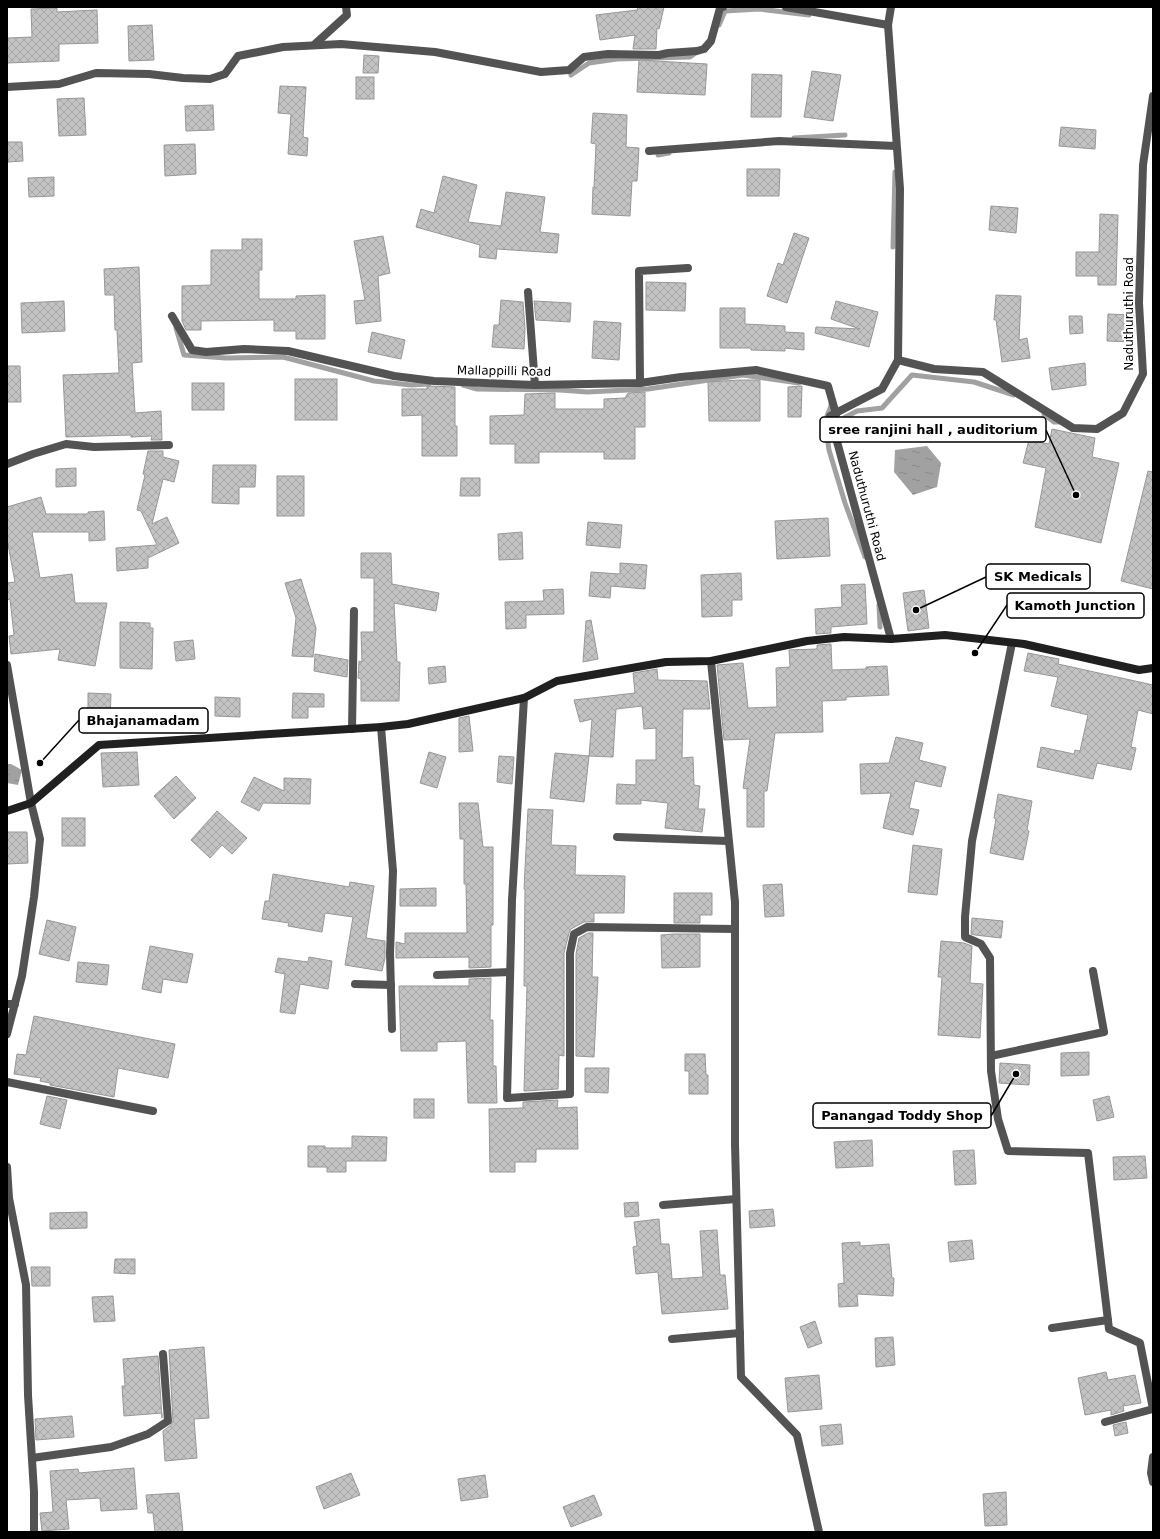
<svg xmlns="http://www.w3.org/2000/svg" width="1160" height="1539" viewBox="0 0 1160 1539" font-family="'DejaVu Sans',sans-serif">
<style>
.water{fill:url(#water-ripples)}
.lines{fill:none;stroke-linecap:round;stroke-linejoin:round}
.stream{stroke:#a1a1a1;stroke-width:5}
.building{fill:url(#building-cross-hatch);stroke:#979797}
.street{stroke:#535353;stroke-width:8}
.secondary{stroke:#202020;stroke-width:8}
.labels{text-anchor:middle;stroke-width:4;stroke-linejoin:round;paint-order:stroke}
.street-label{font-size:12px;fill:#000;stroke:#fff}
.leader{fill:none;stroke:#000;stroke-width:1.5}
.callout-dot{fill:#000;stroke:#fff;stroke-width:1.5}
.callout{fill:#fff;stroke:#000;stroke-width:1.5}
.callout-label{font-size:13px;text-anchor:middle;font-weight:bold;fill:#000}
</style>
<defs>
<pattern id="water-ripples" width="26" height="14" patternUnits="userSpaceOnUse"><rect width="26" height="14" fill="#a1a1a1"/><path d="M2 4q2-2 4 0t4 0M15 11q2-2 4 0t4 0" fill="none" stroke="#898989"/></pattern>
<pattern id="building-cross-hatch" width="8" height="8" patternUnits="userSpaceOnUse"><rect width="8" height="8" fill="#c3c3c3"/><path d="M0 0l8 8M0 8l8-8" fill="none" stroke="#a6a6a6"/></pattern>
</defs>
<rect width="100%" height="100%" fill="#fff"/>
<!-- water -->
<g class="water">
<polygon points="927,446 941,463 937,487 913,495 894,472 895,450"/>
<polygon points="7,764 11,764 22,770 18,785 7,783"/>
</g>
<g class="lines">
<!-- stream -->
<g class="stream">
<polyline points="719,25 725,11 759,9 809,15"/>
<polyline points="571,75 589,63 617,59 690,57 697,52"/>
<polyline points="794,138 845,135"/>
<polyline points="658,155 669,153"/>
<polyline points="893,247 895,172"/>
<polyline points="176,328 184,355 226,358 283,357 374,381 411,385 429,384"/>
<polyline points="463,385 477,389 560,390 587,392 648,389 743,375 799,383"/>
<polyline points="831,403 831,406 827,416 826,429 829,450 845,503 865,557"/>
<polyline points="1044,414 1054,422 1061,422"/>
<polyline points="830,422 842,419 857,411 882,408 912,375 974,382 1014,395"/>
<polyline points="879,605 880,627"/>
</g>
</g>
<!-- building -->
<g class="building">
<polygon points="638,7 664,7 659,29 657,28 656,49 633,49 635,35 600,40 596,15 637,10"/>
<polygon points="57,8 57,12 97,10 98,43 59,44 59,61 7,63 7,38 32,37 31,9"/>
<polygon points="152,25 154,60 129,61 128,26"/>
<polygon points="364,55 379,56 378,73 363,73"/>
<polygon points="639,60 707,64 705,95 637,92"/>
<polygon points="812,71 841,75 833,121 804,117"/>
<polygon points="752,74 782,75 781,117 751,117"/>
<rect x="356" y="77" width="18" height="22"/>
<polygon points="280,86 306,87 303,137 308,138 307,156 288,154 291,114 278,113"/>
<polygon points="84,98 86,135 59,136 57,99"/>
<polygon points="213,105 214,130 186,131 185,106"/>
<polygon points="593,113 627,115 626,147 639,148 637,181 632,181 630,216 592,214 593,187 594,188 596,144 591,143"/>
<polygon points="1061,127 1096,130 1095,149 1059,146"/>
<polygon points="7,142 22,142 23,161 8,162"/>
<polygon points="195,144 196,174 165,176 164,145"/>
<polygon points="747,169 780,169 779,196 747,196"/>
<polygon points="443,176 477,185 468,222 501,226 506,192 545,197 540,232 559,234 557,253 497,249 496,259 479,257 480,245 416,227 421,209 434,213"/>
<polygon points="54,177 54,196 29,197 28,178"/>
<polygon points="991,206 1018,208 1016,233 989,230"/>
<polygon points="1100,214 1118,215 1116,285 1098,285 1098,276 1076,276 1076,252 1099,252"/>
<polygon points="794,233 809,238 787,303 767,296 778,263 783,265"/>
<polygon points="383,236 390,273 378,276 381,321 356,324 354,301 365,300 354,241"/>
<polygon points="242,239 262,239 262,270 259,270 259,299 296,299 296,296 325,295 325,339 296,339 296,331 274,331 274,320 201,321 201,330 186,330 182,321 182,286 211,285 211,250 242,250"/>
<polygon points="139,267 142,362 132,363 135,413 161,411 162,440 151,440 152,436 131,437 131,435 66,437 63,375 119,373 117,330 115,330 114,295 105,295 104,269"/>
<polygon points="646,282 686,283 685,311 646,310"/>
<polygon points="996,295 1021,296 1019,340 1027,338 1030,358 1002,362 996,320 994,320"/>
<polygon points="501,300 523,302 525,329 524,349 492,347 494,325 499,325"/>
<polygon points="64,301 65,331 22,333 21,303"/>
<polygon points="534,301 571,303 570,322 536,320"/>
<polygon points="836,301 878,312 869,347 815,333 816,327 860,329 831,319"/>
<polygon points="720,308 745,308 745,324 785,326 785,332 804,333 804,350 785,348 785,351 751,350 751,348 720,348"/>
<polygon points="1108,314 1134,315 1134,342 1107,341"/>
<polygon points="1069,316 1082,316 1083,333 1070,334"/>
<polygon points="594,321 621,323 619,360 592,358"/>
<polygon points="372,332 405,340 401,359 368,352"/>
<polygon points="1085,363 1086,385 1052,390 1049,368"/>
<polygon points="7,366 20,366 21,402 7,402"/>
<rect x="295" y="379" width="42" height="41"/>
<polygon points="739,380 760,380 760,421 709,421 708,382"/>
<rect x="192" y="383" width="32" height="27"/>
<polygon points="427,386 455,387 455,426 457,426 457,456 422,456 422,415 402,416 402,389 427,389"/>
<polygon points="802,386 801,417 788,417 788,387"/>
<polygon points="645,392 645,427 635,427 635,459 604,459 604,452 539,452 539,463 515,463 515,444 490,444 490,416 524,415 525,394 555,393 555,409 604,409 604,399 625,398 628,393"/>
<polygon points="1052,429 1095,438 1092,457 1119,463 1101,543 1035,527 1046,468 1023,463 1029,440 1049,444"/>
<polygon points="148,451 163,451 163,457 179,461 174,482 163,479 152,524 167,517 179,543 148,558 148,568 117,571 116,548 157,545 141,511 137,510 145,475 143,474"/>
<polygon points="213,465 256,465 255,487 239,487 239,504 212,503"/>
<polygon points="76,468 76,486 56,487 56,469"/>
<polygon points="1148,471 1153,472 1153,589 1121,581"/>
<rect x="277" y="476" width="27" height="40"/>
<polygon points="461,478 480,478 480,496 460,496"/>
<polygon points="41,497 46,514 88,514 88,512 104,511 105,540 89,541 89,532 32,532 40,578 72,574 75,603 107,603 95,666 58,660 60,649 11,654 9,636 14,635 10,599 7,600 7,583 15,582 7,539 7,507"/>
<polygon points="828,518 830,556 777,559 775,521"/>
<polygon points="588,522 622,525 620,548 586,545"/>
<polygon points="522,532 523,559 499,560 498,534"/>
<polygon points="361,553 391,553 392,584 439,593 436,611 394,603 397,662 400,662 399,701 361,701 361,679 358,678 359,661 362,662 361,632 374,632 374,578 361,578"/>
<polygon points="620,563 647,565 645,589 611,586 610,598 589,596 591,572 620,574"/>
<polygon points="741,573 742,600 732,600 732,616 702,617 701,575"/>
<polygon points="301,579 316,628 313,657 292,656 296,618 285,583"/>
<polygon points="865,584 867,624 831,627 831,633 816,634 815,609 842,607 841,585"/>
<polygon points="563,589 564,614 526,615 526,628 506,629 505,602 544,601 543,590"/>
<polygon points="924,590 929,628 908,631 903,593"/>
<polygon points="591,620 598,659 583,662 586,621"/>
<polygon points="120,622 150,623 150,628 153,628 152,669 120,668"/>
<polygon points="193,640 195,659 176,661 174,642"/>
<polygon points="831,644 832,670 866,669 866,667 887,666 889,695 846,697 846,700 822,701 823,732 775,733 767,791 764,791 764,827 747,827 747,789 743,788 750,739 724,740 717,665 743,663 748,708 777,707 776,668 790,667 789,650 817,649 817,645"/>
<polygon points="1028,653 1059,659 1058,664 1153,685 1153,714 1138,710 1131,747 1136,748 1131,770 1097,763 1093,779 1037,767 1041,747 1074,754 1075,750 1080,751 1088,715 1051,706 1058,677 1024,671"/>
<polygon points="315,654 348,660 347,677 314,671"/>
<polygon points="445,666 446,682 429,684 428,668"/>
<polygon points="657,669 658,680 707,681 710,709 683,709 682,758 693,757 694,785 700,786 698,809 705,809 702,832 665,828 668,803 641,800 641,804 616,804 617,784 636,785 636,760 656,760 656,728 644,729 642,706 616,709 613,757 589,756 592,719 580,722 574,700 635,693 633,673"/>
<polygon points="88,693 111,694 110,720 88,720"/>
<polygon points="293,693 324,694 324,707 308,707 308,718 292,718"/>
<polygon points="215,697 240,698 240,717 215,716"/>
<polygon points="469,716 473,751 459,752 459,718"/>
<polygon points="896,737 923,743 919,760 946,767 941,787 915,781 909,808 919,810 913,835 883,828 891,793 861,794 860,764 889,763"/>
<polygon points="137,752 139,785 103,787 101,753"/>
<polygon points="429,752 446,757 437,788 420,783"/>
<polygon points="555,753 589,756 584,802 550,798"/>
<polygon points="499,756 514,757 512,784 497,782"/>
<polygon points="176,776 196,798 174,819 154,796"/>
<polygon points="254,777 284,791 284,778 311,779 310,804 263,803 259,811 241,802"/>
<polygon points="998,794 1032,801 1027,830 1029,831 1023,860 990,853 996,819 994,818"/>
<polygon points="459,803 478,803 483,847 493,847 493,925 491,925 491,967 469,968 469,957 396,958 396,942 405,944 405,933 467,933 466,884 464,884 464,839 460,839"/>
<polygon points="528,809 553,810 551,845 576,846 575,875 625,876 624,913 594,913 594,922 584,922 571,929 569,933 564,953 564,1056 559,1055 558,1089 524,1091 527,986 524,986 525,889 524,889"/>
<polygon points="217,811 247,838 232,854 222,845 210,858 191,840"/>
<rect x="62" y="818" width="23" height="28"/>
<polygon points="7,832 27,832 28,863 7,864"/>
<polygon points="913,845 942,849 937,895 908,892"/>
<polygon points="273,874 349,887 350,882 374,886 366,938 385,941 385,958 382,971 345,965 353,917 325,913 322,932 288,926 289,923 262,919 265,901 269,901"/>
<polygon points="782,884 784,916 765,917 763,885"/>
<polygon points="436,888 436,906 400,906 400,889"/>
<polygon points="674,893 712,893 712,915 700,915 700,923 674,923"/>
<polygon points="972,918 1003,921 1001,938 975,935 971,934"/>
<polygon points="47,920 76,927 69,961 39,954"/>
<polygon points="588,933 593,933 592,977 598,977 594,1057 576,1056 576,954 579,938"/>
<polygon points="674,934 700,934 700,967 662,968 661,935"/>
<polygon points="941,941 964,943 972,946 970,983 983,984 980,1038 938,1035 942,977 938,977"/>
<polygon points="150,946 193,954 187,983 163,979 161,993 142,989"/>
<polygon points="309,957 332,961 328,989 300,984 295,1014 280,1012 285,974 275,972 278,958 308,962"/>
<polygon points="78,962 109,965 107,985 76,982"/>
<polygon points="491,978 490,1020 493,1020 493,1066 496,1066 497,1103 468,1103 466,1041 437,1042 437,1051 401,1051 399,986 469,986 469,979"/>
<polygon points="34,1016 175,1044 168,1078 118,1068 114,1097 50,1085 50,1083 40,1081 41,1078 14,1074 17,1054 26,1055"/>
<polygon points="1089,1052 1089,1075 1061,1076 1061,1053"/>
<polygon points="685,1054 705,1054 706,1075 708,1075 708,1094 689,1094 689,1071 685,1071"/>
<polygon points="1000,1063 1030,1065 1029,1085 999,1083"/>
<polygon points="585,1068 609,1068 608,1093 585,1092"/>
<polygon points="47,1096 67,1100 60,1129 40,1124"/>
<polygon points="1109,1096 1114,1117 1097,1121 1093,1100"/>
<rect x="414" y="1099" width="20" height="19"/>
<polygon points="558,1100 557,1108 577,1107 578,1149 536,1149 536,1162 515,1162 515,1172 490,1172 489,1109 523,1108 523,1102"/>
<polygon points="352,1136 387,1137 386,1161 346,1161 346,1172 327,1172 327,1167 308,1167 308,1146 325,1146 325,1148 352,1148"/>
<polygon points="872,1140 873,1166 836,1168 834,1142"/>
<polygon points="974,1150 976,1184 955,1185 953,1151"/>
<polygon points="1145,1156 1147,1178 1114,1180 1113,1157"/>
<polygon points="638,1202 639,1216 625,1217 624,1203"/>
<polygon points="773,1209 775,1226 750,1228 749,1211"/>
<polygon points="87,1212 87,1228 50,1229 50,1213"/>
<polygon points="659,1219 661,1244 669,1244 672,1279 703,1277 700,1231 717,1230 720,1275 725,1275 728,1309 662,1314 658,1272 636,1274 633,1247 637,1246 634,1222"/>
<polygon points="972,1240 974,1259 950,1262 948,1242"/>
<polygon points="860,1242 860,1246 889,1244 892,1278 894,1278 893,1296 857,1294 858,1306 839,1307 838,1284 844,1283 842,1243"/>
<polygon points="115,1259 135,1259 135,1274 114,1273"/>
<polygon points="31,1267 50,1267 50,1286 32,1286"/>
<polygon points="113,1296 115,1321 94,1322 92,1297"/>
<polygon points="815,1321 822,1343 808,1348 800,1327"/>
<polygon points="893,1337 895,1365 876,1367 875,1338"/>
<polygon points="204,1347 209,1418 194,1419 197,1458 165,1461 163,1431 171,1425 173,1421 169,1350"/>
<polygon points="158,1356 162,1418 162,1413 124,1416 122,1386 125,1386 123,1359"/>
<polygon points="1106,1372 1108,1380 1135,1375 1141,1403 1123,1406 1124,1411 1111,1415 1111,1410 1085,1415 1078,1378"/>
<polygon points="819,1375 822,1409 788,1412 785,1378"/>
<polygon points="72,1416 74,1437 36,1440 35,1419"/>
<polygon points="1126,1422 1128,1433 1115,1436 1113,1425"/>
<polygon points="841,1424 843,1444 822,1446 820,1426"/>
<polygon points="134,1468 137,1509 101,1511 100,1498 66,1500 69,1529 42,1531 40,1513 53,1512 50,1471 78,1469 79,1473"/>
<polygon points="351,1473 360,1495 324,1509 316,1487"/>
<polygon points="485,1475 488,1497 461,1501 458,1479"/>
<polygon points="1006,1492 1007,1525 985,1526 983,1494"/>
<polygon points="179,1493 183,1532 155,1532 153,1513 148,1513 146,1495"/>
<polygon points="594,1495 602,1515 571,1527 563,1507"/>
</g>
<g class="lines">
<!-- street -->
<g class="street">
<polyline points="786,7 888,25 900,189 898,360"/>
<polyline points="888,25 891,7"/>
<polyline points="315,44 347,15 346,7"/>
<polyline points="7,87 59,84 96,73 149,74 183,78 210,79 225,74 238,56 283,47 341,44 435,52 541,72 569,70 584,57 608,54 659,55 668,53 697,51 704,49 711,41 720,8 723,7"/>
<polyline points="649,151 779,141 896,146"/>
<polyline points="528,292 535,385"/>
<polyline points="172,316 192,350 206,352 244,349 288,351 394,376 434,381 535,385 640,383 681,377 756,370 828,386 836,414"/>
<polyline points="640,383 639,271 688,268"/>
<polyline points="7,464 33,454 66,444 94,447 169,445"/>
<polyline points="891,639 830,416 882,389 898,360 934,369 983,372 1073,428 1097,429 1123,413 1143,374 1139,303 1143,165 1153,96"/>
<polyline points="1012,643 972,841 965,917 965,937 981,944 990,958 991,1071 998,1119 1008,1151 1088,1153 1109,1329 1140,1343 1153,1409"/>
<polyline points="711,661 735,902 735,1144 741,1377 797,1435 819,1532"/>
<polyline points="7,665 31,803 40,839 34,897 22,976 7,1034"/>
<polyline points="524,698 512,900 507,1098 570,1094 570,953 574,934 587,927 735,929"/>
<polyline points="381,727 393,871 390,953 392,1029"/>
<polyline points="352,729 354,611"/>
<polyline points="617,837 728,841"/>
<polyline points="437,975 510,972"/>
<polyline points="355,984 391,985"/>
<polyline points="7,1004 15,1004"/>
<polyline points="991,1056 1104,1032 1093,971"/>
<polyline points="7,1082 153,1111"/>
<polyline points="7,1167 9,1198 26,1285 28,1395 34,1492 34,1532"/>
<polyline points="663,1205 736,1199"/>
<polyline points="1052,1328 1108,1320"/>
<polyline points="672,1339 740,1333"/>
<polyline points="1105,1422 1153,1409"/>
<polyline points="1153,1457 1151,1473 1153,1482"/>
<polyline points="32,1458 111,1447 148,1434 168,1421 163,1354"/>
</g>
<!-- secondary -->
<polyline class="secondary" points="7,811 31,803 99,745 381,727 408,724 524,698 557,681 666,662 711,661 807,641 844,637 891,639 945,635 1024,644 1139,670 1153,668"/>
</g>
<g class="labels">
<!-- street labels -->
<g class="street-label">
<text transform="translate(1129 314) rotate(-90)" y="4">Naduthuruthi Road</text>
<text transform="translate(504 371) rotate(1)" y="4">Mallappilli Road</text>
<text transform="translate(867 506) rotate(75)" y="4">Naduthuruthi Road</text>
</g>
</g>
<!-- callouts -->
<path class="leader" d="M1076 495L1046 430M916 610L986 577M975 653L1007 605M40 763L79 720M1016 1074L991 1116"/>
<g class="callout-dot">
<circle cx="1076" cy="495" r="4"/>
<circle cx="916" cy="610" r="4"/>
<circle cx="975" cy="653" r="4"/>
<circle cx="40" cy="763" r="4"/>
<circle cx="1016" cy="1074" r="4"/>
</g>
<g class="callout">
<rect x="820" y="417" width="226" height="25" rx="4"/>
<rect x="986" y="564" width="104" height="25" rx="4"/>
<rect x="1007" y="593" width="137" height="25" rx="4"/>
<rect x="79" y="708" width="129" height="25" rx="4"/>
<rect x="813" y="1103" width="178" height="25" rx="4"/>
</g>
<g class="callout-label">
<text x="933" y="434">sree ranjini hall , auditorium</text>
<text x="1038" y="581">SK Medicals</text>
<text x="1075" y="610">Kamoth Junction</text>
<text x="143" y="725">Bhajanamadam</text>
<text x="902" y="1120">Panangad Toddy Shop</text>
</g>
<!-- border -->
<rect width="1160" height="1539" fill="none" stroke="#000000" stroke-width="16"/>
</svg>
